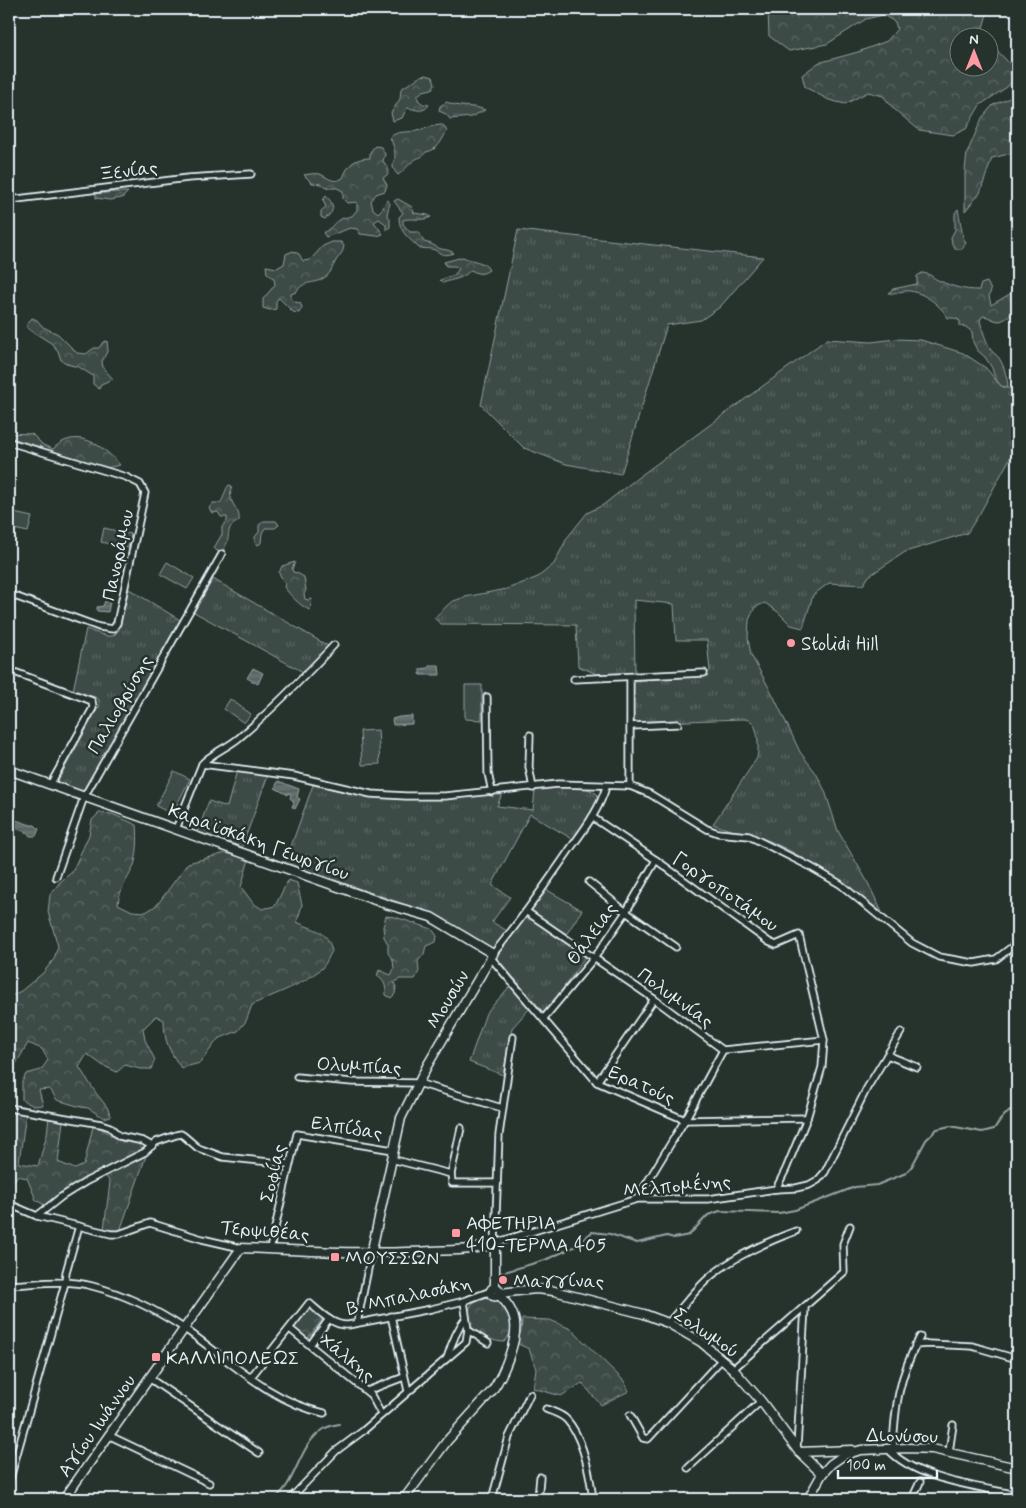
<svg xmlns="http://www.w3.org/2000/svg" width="1026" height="1508" viewBox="0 0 1026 1508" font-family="Mynerve,sans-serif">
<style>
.grass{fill:url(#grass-tufts);stroke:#939ea0}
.forest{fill:url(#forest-crowns);stroke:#939ea0}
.pitch{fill:#3e4b47;stroke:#939ea0}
.water{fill:url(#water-rules);stroke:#98a3a5}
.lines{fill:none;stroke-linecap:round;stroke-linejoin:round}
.stream{stroke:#98a3a5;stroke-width:2}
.street-casing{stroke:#e8f1f8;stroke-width:9}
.secondary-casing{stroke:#e8f1f8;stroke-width:11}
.street{stroke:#26332d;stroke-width:5.5}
.secondary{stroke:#26332d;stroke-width:8}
.poi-dot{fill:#ff9aa2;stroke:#26332d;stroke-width:2}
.labels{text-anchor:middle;stroke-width:5;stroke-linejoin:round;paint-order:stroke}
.street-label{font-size:19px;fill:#e8f1f8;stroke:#26332d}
.poi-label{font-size:19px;fill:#e8f1f8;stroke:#26332d;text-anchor:start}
</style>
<defs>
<pattern id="grass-tufts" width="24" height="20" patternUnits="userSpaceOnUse" patternTransform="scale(1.25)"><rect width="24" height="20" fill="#3e4b47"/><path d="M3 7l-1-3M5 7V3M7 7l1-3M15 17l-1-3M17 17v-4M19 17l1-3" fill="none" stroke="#5a6562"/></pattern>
<pattern id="forest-crowns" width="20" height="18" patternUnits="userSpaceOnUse" patternTransform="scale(1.25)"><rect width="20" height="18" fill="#3e4b47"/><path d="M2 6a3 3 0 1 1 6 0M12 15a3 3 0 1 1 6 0" fill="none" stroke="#5a6562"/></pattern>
<pattern id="water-rules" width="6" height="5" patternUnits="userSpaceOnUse" patternTransform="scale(1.25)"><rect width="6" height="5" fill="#636f6d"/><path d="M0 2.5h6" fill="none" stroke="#535a5a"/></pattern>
</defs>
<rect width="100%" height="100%" fill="#26332d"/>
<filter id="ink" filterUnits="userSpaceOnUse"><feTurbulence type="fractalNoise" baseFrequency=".02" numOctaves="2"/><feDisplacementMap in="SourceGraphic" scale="10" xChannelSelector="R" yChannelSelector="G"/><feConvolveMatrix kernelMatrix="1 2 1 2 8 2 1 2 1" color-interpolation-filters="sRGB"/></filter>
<g filter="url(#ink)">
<!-- grass -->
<g class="grass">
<polygon points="518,230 763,257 720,307 701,320 667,325 621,474 566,464 524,448 481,405"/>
<path d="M827,339l44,3 25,-3 25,1 42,13 23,15 15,18 7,2 9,6v55l-3,2 -34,62 -13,20 -62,19 -36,24 -6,9 -34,-2 -16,12 -10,33 -12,-3 -13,-13 -13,-9 -10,4 -6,13 -1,18 3,17 23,42 26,55 16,21 9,18 13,40 29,50 15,31c-36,-27 -69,-51 -110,-70 -19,-8 -40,-10 -59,-18l44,-66c2,-9 2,-34 -8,-38 -2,-1 -5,-1 -8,-1l-109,4v-42l73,-5 5,-5 -3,-31h-31l-2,-36 -40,-4 1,75 -38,-1 -19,-8 -2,-41 -135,-1 -7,-6 17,-16 14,-5 42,-8 31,-12 16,-13 13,-26 20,-25 16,-8 33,-26z"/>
<polygon points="213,579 330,647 303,672 194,612"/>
<polygon points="129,589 180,620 83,793 56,784 99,706 99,700 95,697 73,691 86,629 106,636 113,636 119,630"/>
<polygon points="237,770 268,775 242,847 197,833 209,801 227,807"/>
<path d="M313,785l47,10 47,3h38l57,-4 -5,12 36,4 2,-20c18,-3 47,-9 63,5v7l-24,38 -44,-26 -38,71 18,12 -18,25 17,10 -15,17 -61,-35 -148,-51z"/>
<polygon points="547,890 582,910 564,938 588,953 545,1014 496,957"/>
<polygon points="511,985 530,1008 512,1028 503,1075 469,1062 486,1013"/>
</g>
<!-- forest -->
<g class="forest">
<polygon points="768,9 993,9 987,14 982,31 986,37 958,38 958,68 988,68 989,42 1009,63 1014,70 1013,80 1007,87 980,105 966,129 953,135 919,130 894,109 883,96 868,92 845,104 829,100 805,87 802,75 818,63 858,52 887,41 897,29 895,22 883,15 866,19 827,44 789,51 769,36"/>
<path d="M426,75l7,2 2,7 -3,5 -9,2 -5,4v5l5,4 6,1c-7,9 -12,4 -22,3l-5,10 -9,3 -2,-8 9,-14 1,-10 20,-13z"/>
<polygon points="1017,95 1017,152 992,158 980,193 965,211 965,170 967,153 982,118 993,105"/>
<path d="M447,102c13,7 24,2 38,8l-14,7 -21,2 -4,-5 -7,-3 1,-5z"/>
<path d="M443,125l4,6c-6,10 -9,19 -21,21 -6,8 -7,4 -13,9 -5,4 -8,9 -15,14 -9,-10 -3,-10 -3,-20 0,-6 -3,-13 -5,-18 9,-7 16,-4 26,-6 11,-2 15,-6 27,-6z"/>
<path d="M375,146l6,1 4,7 -2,7 5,7v6l-5,4 4,7 -2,6 -9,3 -5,7 2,8 5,4 5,-5 4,-8 3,3 -3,11 3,5v8l-4,3v-6l-7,-5 -5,3 9,12 -6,2 -17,-2 -3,-5 -7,-1 -24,9 -3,-4c15,-9 8,-13 29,-17l5,-6v-8l-10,1 -4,-4v-8l-6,-3h-8l-8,-4 -9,-1 -8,-8c5,-1 12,-2 16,-1 9,4 13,10 23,4 5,-14 12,-20 27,-20v-6z"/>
<polygon points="116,192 128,192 122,198 110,200 96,198 96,194"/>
<path d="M326,196c10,10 8,15 -1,23l-4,-2v-6l5,-4 -3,-7z"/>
<path d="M398,199l14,8 2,6 14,2 3,2c-11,5 -18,0 -28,3v4l7,8h9l5,10c10,2 11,5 17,7 6,1 8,1 13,4 -9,3 -12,2 -19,-3 -4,-2 -12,-1 -16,-2 -11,-11 -20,-16 -20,-31l4,-4 -9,-12z"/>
<polygon points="958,209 963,237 966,243 962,249 956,249 952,244 951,237 955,230 955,213"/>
<path d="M332,242h9l3,4c-1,6 -3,8 -7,13 -6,9 -5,16 -17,21 -11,5 -15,0 -24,12l-5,2v5l4,3 5,1 2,4 -3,6 -6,-1 -14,-14 -3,3v8l-6,1 -7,-2v-9l12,-14 -1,-6 -7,-6 -1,-7 11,2 7,-4 2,-10 7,-3 6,3 4,7 7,-1 13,-14z"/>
<path d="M463,257c9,5 21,3 26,13 -7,5 -11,4 -18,0 -12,11 -16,8 -28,13l-3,-3 14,-5 5,-6 -4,-3h-9l-2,-4z"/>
<path d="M922,273c10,1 10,5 18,8 13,6 24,9 39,9l2,-6 6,-2 4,8 -2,6 2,9 24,-14 2,-5v25c-5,3 -13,10 -18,10 -6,0 -10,-5 -16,-5l-3,4c1,7 7,24 11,30 2,3 6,5 8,8 5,7 9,22 9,30l-7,-2 -6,-8 -3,-10 -7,-11 -8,-7 -4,-8 -1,-10 -6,-5 -6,-1v-5l-6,-3h-6c-7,-13 -28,-29 -44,-27 -7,1 -9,3 -16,2l5,-4 24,-5v-8z"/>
<polygon points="32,318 37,320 43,327 58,334 77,353 86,354 94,348 99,348 103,342 107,341 108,350 102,361 103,368 113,379 101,384 99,389 93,384 93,376 79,367 70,365 61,360 58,351 51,343 27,328 27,324"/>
<path d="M9,433l23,1 11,11 10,4c23,-23 50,-4 67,16l-14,3 -97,-31z"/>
<path d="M229,485l3,1c-6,19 9,21 7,35 -13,6 -9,11 -12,22 0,0 -4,7 -4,8h-6l-3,-3 8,-14v-7l5,-6v-4h-6l-3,-5 -6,1 -3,-5 4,-5h7c5,-6 4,-12 9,-18z"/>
<polygon points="264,521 276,521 279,525 275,528 265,528 262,533 261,543 258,545 255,543 255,537 259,532 259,525"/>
<path d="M295,562l-3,7 1,3 4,1 7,4 2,13 -2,4 1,5 3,1 4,-1 -2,11c-9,-3 -20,-15 -26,-23l1,-3 -6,-11 3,-7z"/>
<path d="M99,813l13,1 25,11c1,13 1,30 -4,43 -6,12 -14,22 -15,36l14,7 14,1 11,-7 31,-42 38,-10 23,6 -8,28 12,16 9,6 13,-3 13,-26 9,3 5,22 -5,17c18,9 30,7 35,29 -3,5 -6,13 -10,17 -20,18 -47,25 -70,37l-6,16 -8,10 -20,8 -18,24 -19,5c-12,-18 -17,-26 -17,-48l-8,-4 -13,13 2,11 10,20 -4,9h-11l-15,-4 -8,7 -15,-7 -15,-11 -8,13 17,26 11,14 4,9 -7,2 -16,-10 -7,-1 -24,-7 -7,-11 -11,1 4,15 -9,1 -12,-6v-18l4,-8 15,-4 7,-10 -6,-11 -14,-6 -19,33v-79l12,-6 22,-18 11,-14 4,-13 -10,-34 2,-17 10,-13 12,-10 17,-37 3,-15z"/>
<path d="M386,916l9,1 37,12 5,7 -1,6 -10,4 -2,8 -6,7 1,10 -4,8h-15l-6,3 2,5 -1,7 -4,4 -5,-3c0,-9 -1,-14 -9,-19l2,-6 12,5 3,-6 -1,-9 -5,-7v-9l-4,-7 -1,-10z"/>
<path d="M9,1111l17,2 -7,50 19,3 9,-32 2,-17 14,4 -5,41 17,7 9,-4 9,-39c12,3 15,8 24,13 14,8 19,-5 29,17l-26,75 -16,-2 6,-47 -8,-11c-21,9 -39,21 -56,35l-10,-6 -9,-22 -10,-2 -8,15z"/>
<path d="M489,1297c21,5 31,29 15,45 -10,0 -27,-7 -33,-16 -4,-5 -3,-19 2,-23 5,-4 11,-5 16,-6z"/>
<polygon points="310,1308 323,1318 308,1338 294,1328"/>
<polygon points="522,1319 550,1320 571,1329 624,1381 629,1391 601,1405 582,1383 561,1396 533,1388 536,1369 529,1349 516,1343 521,1331"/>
</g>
<!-- pitch -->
<g class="pitch">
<polygon points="9,512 32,517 28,532 9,528"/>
<polygon points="104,528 131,534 128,548 101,542"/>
<polygon points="167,562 194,578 187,589 160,574"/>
<polygon points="465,685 482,685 482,720 465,719"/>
<polygon points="230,699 251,714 244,723 224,709"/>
<polygon points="378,730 380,764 362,765 360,731"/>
<polygon points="174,771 190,779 172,814 156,806"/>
</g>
<!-- water -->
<g class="water">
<polygon points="105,601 110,602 108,612 97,611 97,607 103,606"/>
<polygon points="430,665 439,665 440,675 420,675 420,669 428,668"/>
<polygon points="253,668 263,673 258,684 247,678"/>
<polygon points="412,716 412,724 393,725 392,719 399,717"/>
<polygon points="278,781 299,789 297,797 300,799 295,809 292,807 294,802 290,798 291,794 288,793 288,795 275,788"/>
<polygon points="16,820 31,825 35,825 39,829 36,836 30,836 28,833 13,827"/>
</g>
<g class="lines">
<!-- stream -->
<g class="stream">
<path d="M501,1273l44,-13 29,-13 18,-15 18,2 27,9 30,-7 7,2 15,-3 19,-20 12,-4 59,2 16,-3 60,-23 22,-2 29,-12 6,-7 14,-26 11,-11 13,-3 32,6 12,-3c6,-10 13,-18 23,-22"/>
<path d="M273,1499c24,-13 24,-54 51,-70 4,-3 10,-4 15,-5"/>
</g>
<defs>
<g id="street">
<polyline points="9,200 188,178 251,174"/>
<polyline points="9,442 126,477 140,484 145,493 117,623 113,629 99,627 9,594"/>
<polyline points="9,670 92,701 93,708 50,785"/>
<polyline points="630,678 630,786"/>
<polyline points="574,679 704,673"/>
<polyline points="487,697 488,773 492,792"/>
<polyline points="631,726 678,724"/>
<polyline points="530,735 529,767 533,788"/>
<polyline points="202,764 294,776 371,794 406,796 445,796 558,784 630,786 650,794 707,829 718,833 749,836 809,866 840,884 912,943 939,957 974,963 996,959 1017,943"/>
<polyline points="592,817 656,860 769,942 776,945 799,935 824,1040 822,1067 807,1118 786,1169 776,1189"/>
<path d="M176,829l26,-65c8,-10 27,-17 38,-27 33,-28 64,-60 94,-92"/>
<polyline points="56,877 84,797 222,554"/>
<polyline points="589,882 626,912 676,947"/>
<polyline points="527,912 654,999 723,1050 824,1040"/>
<path d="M493,954c27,-33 51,-67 75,-102 14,-20 31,-41 38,-65"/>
<polyline points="491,958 597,1082 685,1120 807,1118"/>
<polyline points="544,1018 595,957 626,912 656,860"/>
<polyline points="513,1037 499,1135 495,1243 637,1199 708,1199 776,1189 796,1188 809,1185 818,1180 825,1172 867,1088 901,1032"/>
<polyline points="887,1055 917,1067"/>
<polyline points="297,1077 352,1082 418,1083 502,1108"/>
<polyline points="597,1082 654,999"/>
<polyline points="9,1108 101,1124 110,1127 119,1136 143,1141 152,1146"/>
<polyline points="461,1128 451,1174 452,1183 497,1183"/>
<polyline points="391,1159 451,1174"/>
<polyline points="637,1199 685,1120 723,1050"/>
<polyline points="9,1204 37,1216 111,1234 119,1234 150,1223 202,1239 241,1248"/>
<polyline points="37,1216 61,1197 87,1181 145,1152 156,1142 176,1135 181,1134 184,1136 198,1148 223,1157 289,1164"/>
<polyline points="270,1249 297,1134 393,1150"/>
<path d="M9,1285c27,-1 57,-6 83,1 32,8 66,25 93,43 44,31 86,73 139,84"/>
<polyline points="464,1301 468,1330 488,1343"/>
<polyline points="391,1316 408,1391"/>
<polyline points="357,1323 371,1254"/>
<path d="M668,1323c16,-17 30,-38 48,-51 23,-18 53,-31 80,-41"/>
<polyline points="290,1329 371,1395 381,1414"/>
<polyline points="310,1345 329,1319"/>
<polyline points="915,1345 928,1344 972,1346 1017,1359"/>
<path d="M447,1358c4,-13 10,-29 19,-40"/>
<polyline points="733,1369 844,1272 843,1244 850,1226"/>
<path d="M251,1377l58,-74c11,9 24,23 39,22l83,-16 33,-8 27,-10"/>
<polyline points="149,1378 259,1453"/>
<polyline points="367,1391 404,1377"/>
<path d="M546,1409c7,3 16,5 21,11 17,19 23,55 26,79"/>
<polyline points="630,1415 643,1438 648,1439 722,1359"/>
<polyline points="108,1435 209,1483"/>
<polyline points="797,1448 805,1307"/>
<path d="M887,1448c28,32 90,38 130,47"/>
<path d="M893,1448c2,-43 6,-72 27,-111"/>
<polyline points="949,1452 953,1425"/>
<polyline points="688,1468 761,1401"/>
<polyline points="9,1482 65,1283 66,1272 79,1226"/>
<polyline points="290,1499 336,1451 363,1431 466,1342 468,1330"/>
<polyline points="492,1499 509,1437 530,1394"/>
<polyline points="538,1499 540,1477"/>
<polyline points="912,1499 920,1482"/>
</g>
<g id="secondary">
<polyline points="9,770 389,905 431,917 493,954 427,1066 401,1118 371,1254"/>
<circle cx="495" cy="1292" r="4.5"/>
<polyline points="500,1293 536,1289 554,1291 644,1314 668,1323 701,1342 733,1369 761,1401 799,1452 822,1474"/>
<polyline points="799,1452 852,1450"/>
<path d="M64,1499l177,-251c64,2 127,7 191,3 21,-1 43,0 63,-8v45"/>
<path d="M404,1499l43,-58 45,-50c11,-16 28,-54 22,-73 -2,-8 -9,-17 -15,-23"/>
<polyline points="808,1499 822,1474 831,1464 844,1455 861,1450 908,1448 932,1449 1017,1468"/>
</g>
</defs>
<!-- street casing -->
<use href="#street" class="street-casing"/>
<!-- secondary casing -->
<use href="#secondary" class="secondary-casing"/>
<!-- street -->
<use href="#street" class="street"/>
<!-- secondary -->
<use href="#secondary" class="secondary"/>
</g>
</g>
<!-- markers -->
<g class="poi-dot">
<circle cx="791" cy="643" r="5"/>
<rect x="451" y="1228" width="10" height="10" rx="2.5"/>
<rect x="330" y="1252" width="10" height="10" rx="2.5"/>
<circle cx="503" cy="1280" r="5"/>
<rect x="151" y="1352" width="10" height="10" rx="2.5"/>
</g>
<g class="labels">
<!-- street labels -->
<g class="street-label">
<text transform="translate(128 170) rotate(-7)" y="7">Ξενίας</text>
<text transform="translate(117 555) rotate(-78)" y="7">Πανοράμου</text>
<text transform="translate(119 704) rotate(-60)" y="7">Παλιοβρύσης</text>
<text transform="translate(259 841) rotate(20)" y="7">Καραϊσκάκη Γεωργίου</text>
<text transform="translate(726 891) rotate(35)" y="7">Γοργοποτάμου</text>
<text transform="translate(591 933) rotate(-54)" y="7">Θάλειας</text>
<text transform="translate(676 997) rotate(36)" y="7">Πολυμνίας</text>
<text transform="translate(447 999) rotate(-59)" y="7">Μουσών</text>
<text transform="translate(359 1065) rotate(3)" y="7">Ολυμπίας</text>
<text transform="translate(642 1084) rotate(24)" y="7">Ερατούς</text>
<text transform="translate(347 1127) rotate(9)" y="7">Ελπίδας</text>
<text transform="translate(272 1173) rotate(-77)" y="7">Σοφίας</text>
<text transform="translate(677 1185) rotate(-5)" y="7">Μελπομένης</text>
<text transform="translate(265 1230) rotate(5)" y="7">Τερψιθέας</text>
<text transform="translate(409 1295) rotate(-12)" y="7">Β. Μπαλασάκη</text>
<text transform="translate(707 1332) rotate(34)" y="7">Σολωμού</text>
<text transform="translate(348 1357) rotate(39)" y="7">Χάλκης</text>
<text transform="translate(96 1425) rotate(-55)" y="7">Αγίου Ιωάννου</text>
<text transform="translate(902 1435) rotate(1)" y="7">Διονύσου</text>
</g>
<!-- poi labels -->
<g class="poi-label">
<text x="801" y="650">Stolidi Hill</text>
<text x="466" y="1229">ΑΦΕΤΗΡΙΑ<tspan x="466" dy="22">410-ΤΕΡΜΑ 405</tspan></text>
<text x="345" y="1264">ΜΟΥΣΣΩΝ</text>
<text x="513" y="1287">Μαγγίνας</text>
<text x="166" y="1364">ΚΑΛΛΙΠΟΛΕΩΣ</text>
</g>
</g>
<!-- margin -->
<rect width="1026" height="1508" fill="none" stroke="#26332d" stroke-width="30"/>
<rect x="15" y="15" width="996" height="1478" fill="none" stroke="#e8f1f8" stroke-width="2" filter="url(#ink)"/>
<!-- north arrow -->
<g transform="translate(974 52)"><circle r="24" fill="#26332d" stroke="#747f7e"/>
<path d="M0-4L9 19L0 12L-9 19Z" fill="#ff9aa2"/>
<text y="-8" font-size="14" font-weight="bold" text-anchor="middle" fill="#e8f1f8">N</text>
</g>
<!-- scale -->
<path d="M838 1470v8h99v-8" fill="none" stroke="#e8f1f8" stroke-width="2.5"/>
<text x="846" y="1470" font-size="15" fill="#e8f1f8" stroke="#26332d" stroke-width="4" paint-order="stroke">100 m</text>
</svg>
